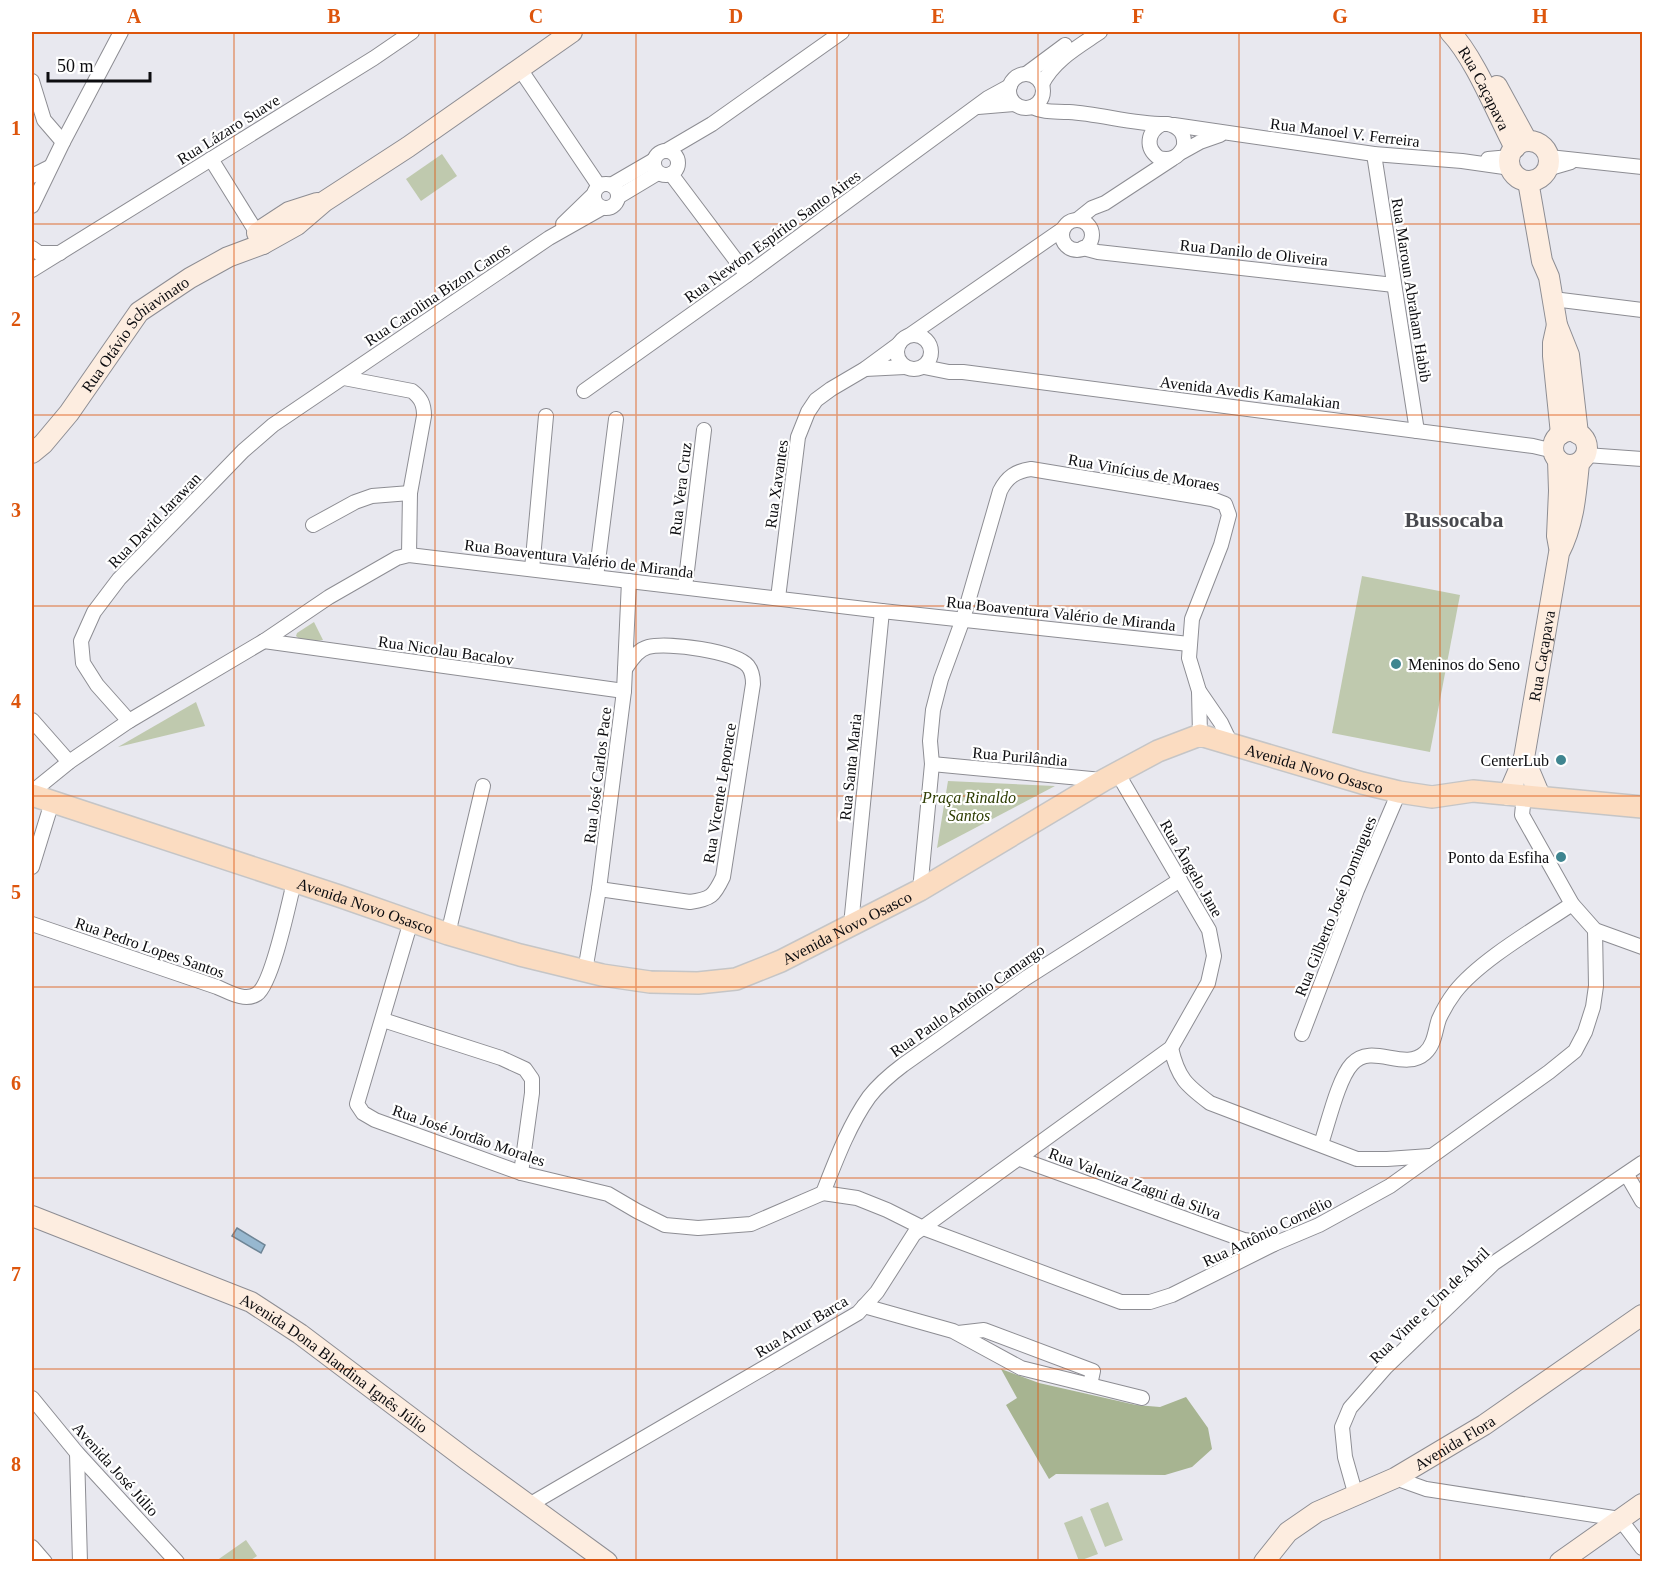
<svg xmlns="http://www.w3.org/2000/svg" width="1674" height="1593" viewBox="0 0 1674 1593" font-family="'Times New Roman',serif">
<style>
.green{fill:#bfc9ae}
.forest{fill:#a7b491}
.water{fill:#97b8d0;stroke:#6e8596;stroke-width:1.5}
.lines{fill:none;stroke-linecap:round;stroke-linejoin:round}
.street-casing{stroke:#8d8d93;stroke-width:16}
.secondary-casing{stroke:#8d8d93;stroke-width:22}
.primary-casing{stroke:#c5c5c6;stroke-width:24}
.street{stroke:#fff;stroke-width:14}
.secondary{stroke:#fdede0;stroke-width:20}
.primary{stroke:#fbdcc1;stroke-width:21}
.grid{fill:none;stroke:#dd550c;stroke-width:1.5;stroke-opacity:0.55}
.poi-dot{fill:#3f8590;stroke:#fff;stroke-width:2}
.labels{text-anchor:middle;stroke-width:4.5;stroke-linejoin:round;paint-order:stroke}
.street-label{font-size:16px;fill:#0d0d10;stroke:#fff}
.poi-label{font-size:16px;fill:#0d0d10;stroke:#fff;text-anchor:end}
.park-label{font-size:16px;font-style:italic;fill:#2d3c02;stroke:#fff}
.district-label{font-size:22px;font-weight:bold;fill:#48494e;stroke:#fff}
.neatline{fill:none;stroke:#dd550c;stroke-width:2}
.grid-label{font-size:20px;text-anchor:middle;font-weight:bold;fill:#dd550c}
</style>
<rect width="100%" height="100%" fill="#e8e8ef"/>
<!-- green -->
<g class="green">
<polygon points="442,154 457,176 421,201 406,179"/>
<polygon points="1362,576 1460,595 1430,752 1332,733"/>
<polygon points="314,622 323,640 304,643 296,636 297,633"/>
<polygon points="196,702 205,726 118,747"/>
<polygon points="948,781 1055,786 937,848"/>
<polygon points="1108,1502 1123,1540 1105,1547 1090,1509"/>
<polygon points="1082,1516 1098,1554 1079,1561 1064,1523"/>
<polygon points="246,1540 257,1556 249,1561 216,1561"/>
</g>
<!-- forest -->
<polygon class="forest" points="1001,1369 1039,1383 1136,1405 1160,1407 1186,1397 1208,1428 1212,1449 1192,1467 1165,1475 1056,1474 1049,1479 1006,1405 1017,1398"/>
<!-- water -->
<polygon class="water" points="237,1228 265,1245 261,1253 232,1236"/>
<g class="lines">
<defs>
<g id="street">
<polyline points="520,69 599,186"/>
<circle cx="1026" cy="91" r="17"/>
<polyline points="1026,74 1065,45"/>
<polyline points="32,81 44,120 63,142"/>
<path d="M1042,84c12,-24 36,-37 58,-52"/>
<polyline points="978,107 1014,104"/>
<path d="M1032,107c13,6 23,4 37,5 33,2 66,13 99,12 12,3 17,10 16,22 -5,11 -13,15 -25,12 -14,-10 -12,-26 3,-34"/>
<polyline points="1174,125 1374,154 1462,161 1511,168"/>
<circle cx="666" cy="163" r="12"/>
<polyline points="666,151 712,124 842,32"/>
<polyline points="1182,152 1200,142 1220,135"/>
<polyline points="1374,154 1417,431"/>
<polyline points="1549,157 1642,167"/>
<polyline points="211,159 257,233"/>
<polyline points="1488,159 1510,157"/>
<polyline points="1547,169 1571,162"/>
<polyline points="671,174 747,275"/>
<polyline points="32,176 50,167"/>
<circle cx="606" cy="196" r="12"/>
<polyline points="611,185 654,160"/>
<polyline points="618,197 658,173"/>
<polyline points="32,206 63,142 121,32"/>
<polyline points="1077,220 1092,208 1105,203 1172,159"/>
<circle cx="1077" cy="235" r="15"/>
<polyline points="563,224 594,194"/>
<polyline points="32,248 39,253 60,253"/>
<polyline points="1083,248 1098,252 1394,285"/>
<polyline points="32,270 374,58 412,32"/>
<polyline points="1553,299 1642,310"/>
<circle cx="914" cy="352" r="17"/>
<polyline points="910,335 1063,229"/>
<polyline points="924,367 949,372 963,372 1533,446 1554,451"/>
<polyline points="865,369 905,367"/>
<path d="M344,378l68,13c9,7 12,13 12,25l-14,77 -1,62"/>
<polyline points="584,391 747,275 988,98 1010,86"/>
<polyline points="1586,455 1642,459"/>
<polyline points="313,525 355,502 372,496 410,493"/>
<polyline points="532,569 546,416"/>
<polyline points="596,577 616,419"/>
<polyline points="685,587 704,430"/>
<polyline points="778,598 798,437 808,412 816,400 831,389 865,369 899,344"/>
<polyline points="264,641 624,691"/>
<polyline points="1199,691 1200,735"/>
<polyline points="32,720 69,762"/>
<polyline points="129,721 97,685 83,663 81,641 94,612 119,579 243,451 273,425 549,238 602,208"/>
<polyline points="932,764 1102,780"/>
<polyline points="32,792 69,762 129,721 264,641 329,597 397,558 409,555 882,611 1189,644"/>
<polyline points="1524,795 1522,815 1572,904 1595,930 1642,947"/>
<polyline points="32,867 52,802"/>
<path d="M599,889l91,13c21,-3 24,-6 33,-25l30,-193c0,-6 -1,-13 -5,-18 -13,-15 -80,-24 -100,-19 -11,3 -17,14 -23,22"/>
<path d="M920,890l12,-126 -2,-23 3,-31 8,-31 22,-60 37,-128c7,-14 16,-20 31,-22l181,30 13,5 4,11 -8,30 -29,74 -3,39 10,33 22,32 10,21"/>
<polyline points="411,921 359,1097 357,1104 363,1113 375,1120 521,1173 608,1194 637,1211 665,1225 698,1228 751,1224 823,1193"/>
<path d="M32,924l185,63c12,5 28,15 40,7 15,-10 32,-91 37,-112"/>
<polyline points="851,925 882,611"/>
<polyline points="448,934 483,786"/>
<polyline points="585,971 599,889 624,691 629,581"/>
<polyline points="383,1020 501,1058 525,1069 532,1079 532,1093 521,1173"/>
<polyline points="1302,1034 1357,890 1399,792"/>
<path d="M1171,1048c7,30 15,37 39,55l147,56h30l43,-3"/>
<path d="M1321,1144c7,-20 17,-65 31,-80 20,-22 52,8 73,-11 10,-9 10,-23 14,-34 4,-9 10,-19 16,-27 25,-32 83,-65 117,-88"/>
<polyline points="1020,1159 1244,1240 1274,1244"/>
<polyline points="1627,1175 1642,1201"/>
<polyline points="823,1193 857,1198 887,1210 923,1228 1121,1302 1150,1302 1172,1295 1274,1244 1319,1225 1390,1186 1549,1072 1575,1051 1585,1032 1593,1007 1596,986 1595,930"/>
<path d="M823,1193c13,-33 26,-68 46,-96 10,-13 22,-23 34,-32l123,-87 154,-98"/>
<polyline points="864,1306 953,1331 1021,1368 1142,1398"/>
<polyline points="958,1333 984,1330 1093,1371 1090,1385"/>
<polyline points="32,1398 77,1453 177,1562"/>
<polyline points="77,1453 80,1562"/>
<polyline points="1395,1478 1426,1489 1620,1519 1642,1548"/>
<polyline points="1356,1496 1345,1457 1342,1427 1350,1408 1386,1367 1494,1263 1642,1163"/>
<polyline points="529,1505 858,1313 877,1292 914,1234 1171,1048 1208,983 1214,956 1209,930 1118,774"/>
<polyline points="32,1547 45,1562"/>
</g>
<g id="secondary">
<path id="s1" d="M1450,32c25,26 47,82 65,116"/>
<polyline points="1497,86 1527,141"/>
<circle cx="1529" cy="161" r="20"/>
<polyline points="1528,181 1542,261 1549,277 1557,325 1569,355 1578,434"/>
<polyline points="263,244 257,233 289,212 317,203"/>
<polyline points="1557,325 1553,343 1553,356 1561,434"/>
<circle cx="1570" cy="448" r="17"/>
<path id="s2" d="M32,453l11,-9 26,-31 70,-101 51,-34 38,-21 35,-13 34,-19 28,-24 83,-54 164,-115"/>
<polyline points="1558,460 1559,491 1557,536 1559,547"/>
<polyline points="1524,758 1540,796"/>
<path id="s3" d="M1508,795l16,-37 35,-205c15,-29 17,-59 20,-90"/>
<path id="s4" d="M32,1216l219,86 49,32 167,126 140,102"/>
<path id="s5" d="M1264,1562l24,-30 29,-20 78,-34 89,-53 158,-110"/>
<polyline points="1560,1562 1642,1504"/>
</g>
<g id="primary">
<path id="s6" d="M32,795l307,101 109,38 72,21 82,20 48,7 48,1 38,-4 45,-18 139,-71 184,-110 54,-29 42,-16 162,48 37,9 33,5 41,-6 169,16"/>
</g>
</defs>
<!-- street casing -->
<use href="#street" class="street-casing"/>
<!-- secondary casing -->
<use href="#secondary" class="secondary-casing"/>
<!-- primary casing -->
<use href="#primary" class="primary-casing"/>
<!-- street -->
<use href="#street" class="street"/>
<!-- secondary -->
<use href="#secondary" class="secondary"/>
<!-- primary -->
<use href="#primary" class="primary"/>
</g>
<!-- grid -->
<path class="grid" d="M234,32v1530M435,32v1530M636,32v1530M837,32v1530M1038,32v1530M1239,32v1530M1440,32v1530M32,224h1610M32,415h1610M32,606h1610M32,796h1610M32,987h1610M32,1178h1610M32,1369h1610"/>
<!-- markers -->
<g class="poi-dot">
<circle cx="1396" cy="664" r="6"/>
<circle cx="1561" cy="760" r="6"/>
<circle cx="1561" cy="857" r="6"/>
</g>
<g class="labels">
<!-- street labels -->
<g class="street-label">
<text dy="6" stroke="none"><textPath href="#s1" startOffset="66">Rua Caçapava</textPath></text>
<text transform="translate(228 129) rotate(-32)" y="6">Rua Lázaro Suave</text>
<text transform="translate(1345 132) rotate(7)" y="6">Rua Manoel V. Ferreira</text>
<text transform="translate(772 236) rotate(-36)" y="6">Rua Newton Espírito Santo Aires</text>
<text transform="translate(1254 252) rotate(6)" y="6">Rua Danilo de Oliveira</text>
<text transform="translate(1412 290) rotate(81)" y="6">Rua Maroun Abraham Habib</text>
<text transform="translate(437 294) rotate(-34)" y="6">Rua Carolina Bizon Canos</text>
<text dy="6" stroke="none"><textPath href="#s2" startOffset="159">Rua Otávio Schiavinato</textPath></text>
<text transform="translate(1250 392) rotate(7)" y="6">Avenida Avedis Kamalakian</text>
<text transform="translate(1144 472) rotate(10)" y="6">Rua Vinícius de Moraes</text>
<text transform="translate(776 484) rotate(-82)" y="6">Rua Xavantes</text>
<text transform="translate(680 489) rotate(-83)" y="6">Rua Vera Cruz</text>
<text transform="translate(154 520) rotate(-46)" y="6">Rua David Jarawan</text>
<text transform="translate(579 558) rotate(7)" y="6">Rua Boaventura Valério de Miranda</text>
<text transform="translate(1061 613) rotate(6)" y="6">Rua Boaventura Valério de Miranda</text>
<text transform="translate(446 650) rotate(8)" y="6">Rua Nicolau Bacalov</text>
<text dy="6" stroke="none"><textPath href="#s3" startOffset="144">Rua Caçapava</textPath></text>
<text transform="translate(1020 756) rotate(5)" y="6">Rua Purilândia</text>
<text transform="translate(850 767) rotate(-84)" y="6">Rua Santa Maria</text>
<text dy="6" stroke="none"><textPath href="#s6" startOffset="1377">Avenida Novo Osasco</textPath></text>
<text transform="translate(597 775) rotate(-83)" y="6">Rua José Carlos Pace</text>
<text transform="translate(719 793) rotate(-81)" y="6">Rua Vicente Leporace</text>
<text transform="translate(1192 868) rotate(60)" y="6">Rua Ângelo Jane</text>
<text dy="6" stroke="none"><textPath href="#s6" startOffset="351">Avenida Novo Osasco</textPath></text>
<text transform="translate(1335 906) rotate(-68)" y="6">Rua Gilberto José Domingues</text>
<text dy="6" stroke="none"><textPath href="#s6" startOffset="855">Avenida Novo Osasco</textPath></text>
<text transform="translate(150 947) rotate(19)" y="6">Rua Pedro Lopes Santos</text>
<text transform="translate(967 1000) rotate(-35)" y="6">Rua Paulo Antônio Camargo</text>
<text transform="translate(469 1135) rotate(19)" y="6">Rua José Jordão Morales</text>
<text transform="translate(1135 1183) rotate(20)" y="6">Rua Valeniza Zagni da Silva</text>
<text transform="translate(1267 1231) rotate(-26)" y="6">Rua Antônio Cornélio</text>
<text transform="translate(1429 1305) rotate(-44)" y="6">Rua Vinte e Um de Abril</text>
<text transform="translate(801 1326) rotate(-31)" y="6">Rua Artur Barca</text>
<text dy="6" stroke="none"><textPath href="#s4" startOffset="338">Avenida Dona Blandina Ignês Júlio</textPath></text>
<text dy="6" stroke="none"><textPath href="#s5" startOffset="228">Avenida Flora</textPath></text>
<text transform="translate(116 1469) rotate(48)" y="6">Avenida José Júlio</text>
</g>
<!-- poi labels -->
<g class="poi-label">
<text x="1408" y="670" text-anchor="start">Meninos do Seno</text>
<text x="1549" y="766">CenterLub</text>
<text x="1549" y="863">Ponto da Esfiha</text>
</g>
<!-- park labels -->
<g class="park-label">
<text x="969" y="803">Praça Rinaldo<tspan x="969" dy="18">Santos</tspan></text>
</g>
<!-- district labels -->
<g class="district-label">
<text x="1454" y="527">Bussocaba</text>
</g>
</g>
<!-- border -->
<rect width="1674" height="1593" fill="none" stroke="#ffffff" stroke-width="66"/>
<!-- scale -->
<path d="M48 72v9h102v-9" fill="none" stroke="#0d0d10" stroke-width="3"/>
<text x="57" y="72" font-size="18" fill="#0d0d10" stroke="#ffffff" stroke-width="4.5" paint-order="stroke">50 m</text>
<rect x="33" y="33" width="1608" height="1527" class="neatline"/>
<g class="grid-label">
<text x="134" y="23">A</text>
<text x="334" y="23">B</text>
<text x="536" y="23">C</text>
<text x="736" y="23">D</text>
<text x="938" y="23">E</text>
<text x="1138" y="23">F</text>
<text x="1340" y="23">G</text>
<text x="1540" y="23">H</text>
<text x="16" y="135">1</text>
<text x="16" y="326">2</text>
<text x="16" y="517">3</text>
<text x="16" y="708">4</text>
<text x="16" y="899">5</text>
<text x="16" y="1090">6</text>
<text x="16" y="1281">7</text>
<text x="16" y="1471">8</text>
</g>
</svg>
